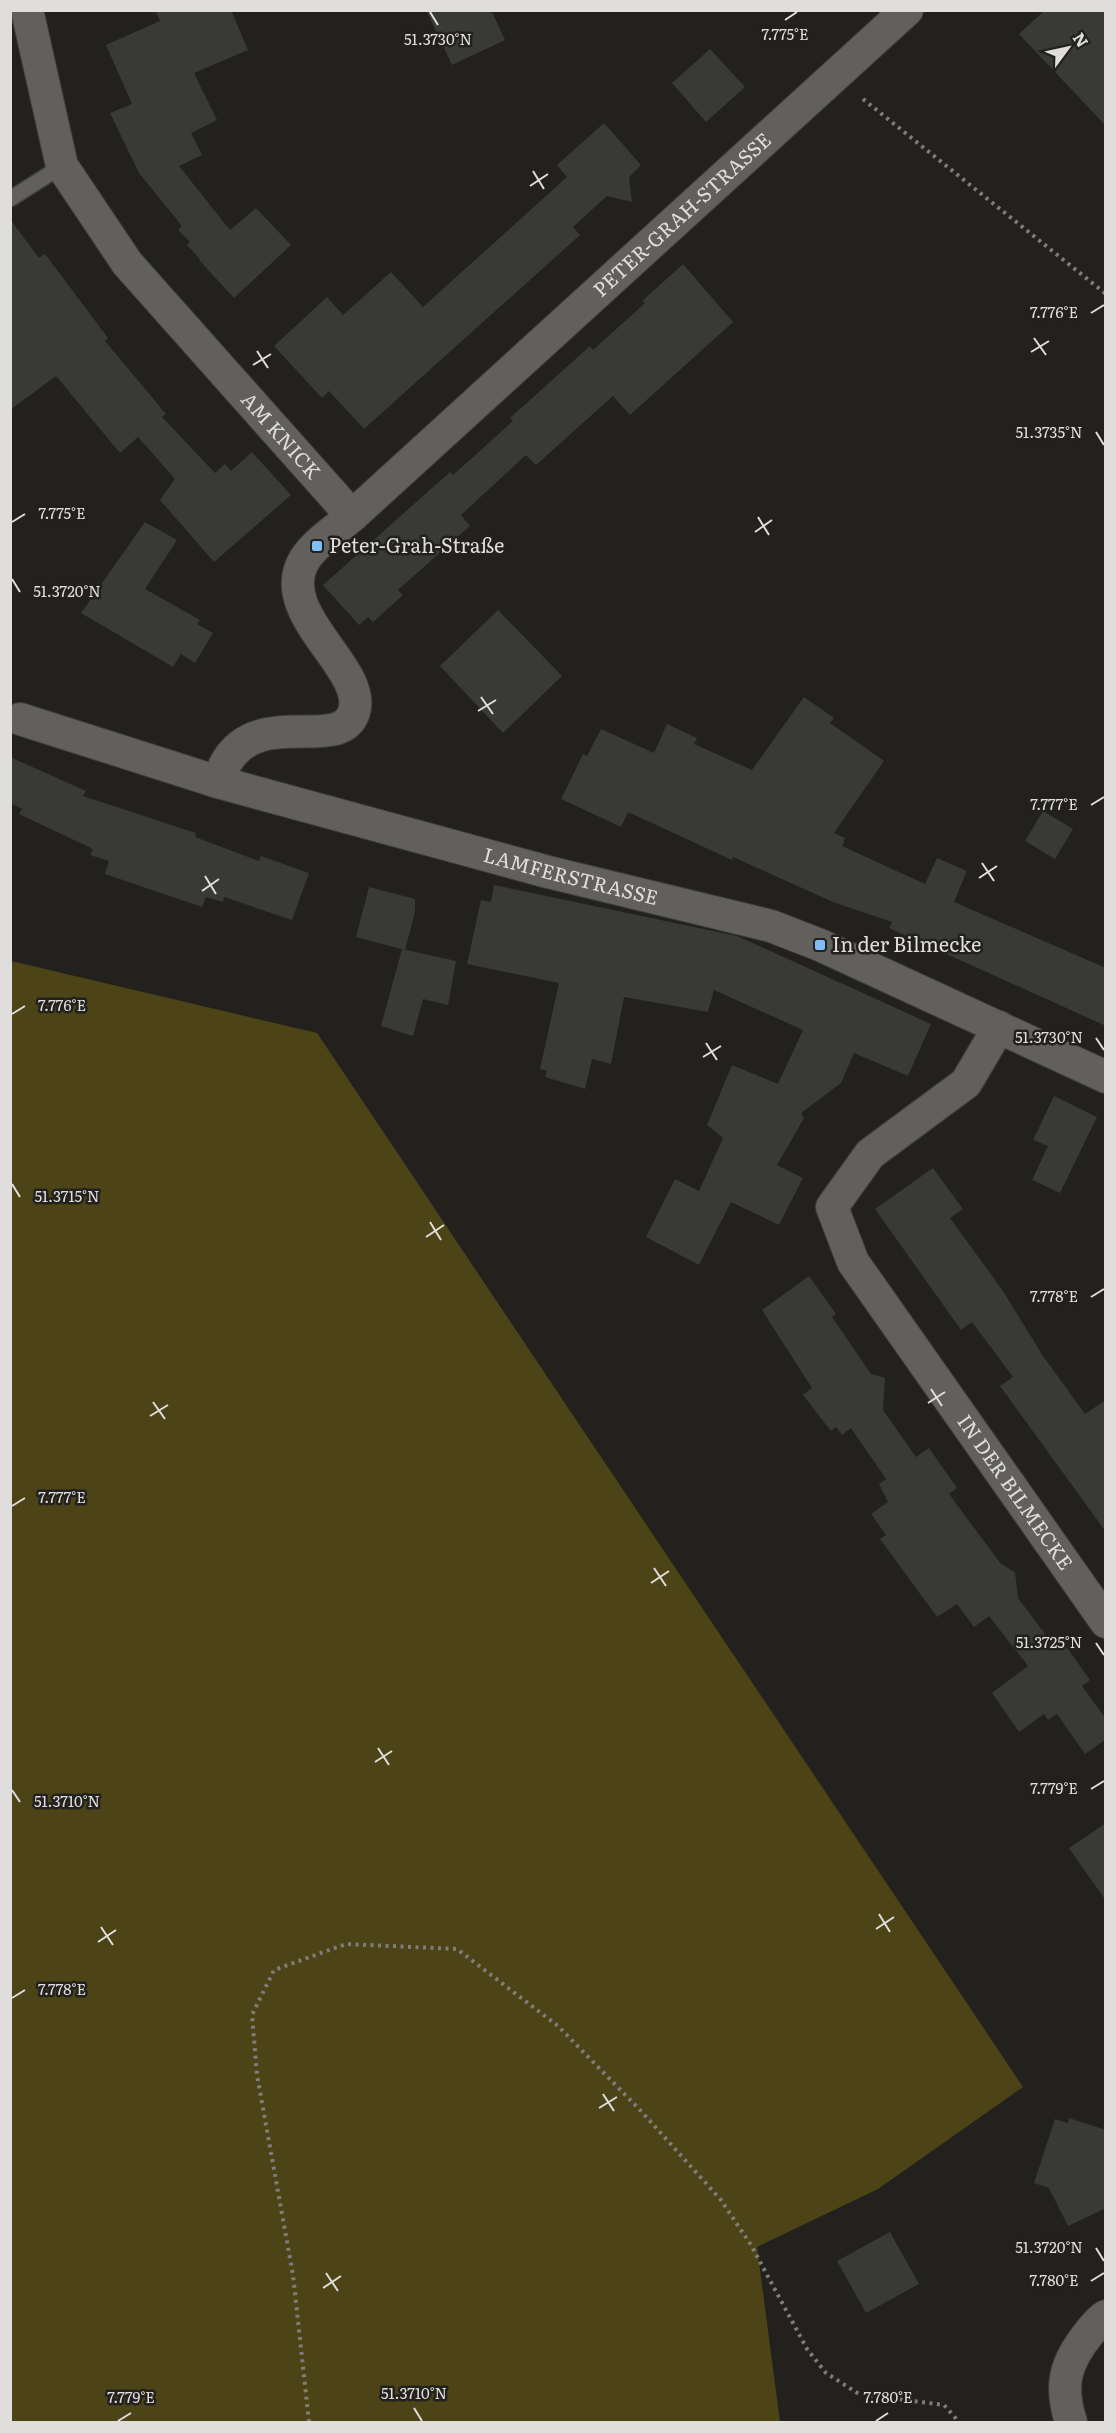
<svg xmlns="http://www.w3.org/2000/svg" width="1116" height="2433" viewBox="0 0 1116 2433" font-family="Literata,serif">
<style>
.green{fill:#4c4416}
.building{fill:#393935}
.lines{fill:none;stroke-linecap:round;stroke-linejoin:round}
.lane-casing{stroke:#3e3e3b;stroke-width:18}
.street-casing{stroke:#3e3e3b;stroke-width:34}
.path{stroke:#7e7d7a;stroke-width:4;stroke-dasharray:3 4.5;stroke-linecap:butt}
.lane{stroke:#61605c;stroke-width:15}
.street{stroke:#61605c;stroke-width:32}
.ticks{fill:none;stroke:#dfdedc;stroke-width:2}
.poi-dot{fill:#7fbdf9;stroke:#22211e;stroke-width:2}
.labels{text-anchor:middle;stroke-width:5;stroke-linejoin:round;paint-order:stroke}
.street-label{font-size:20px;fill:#dfdedc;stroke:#22211e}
.poi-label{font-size:20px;fill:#dfdedc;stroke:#22211e;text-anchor:start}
.ticks-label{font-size:15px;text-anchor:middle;fill:#dfdedc;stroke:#22211e;stroke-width:5;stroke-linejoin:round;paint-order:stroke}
</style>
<rect width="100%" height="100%" fill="#22211e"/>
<!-- green -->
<polygon class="green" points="11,961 317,1033 1023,2087 878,2189 757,2247 780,2422 11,2422"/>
<!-- building -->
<g class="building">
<polygon points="155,10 231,10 248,50 194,73 217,120 191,133 202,155 179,166 230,230 256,208 291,245 234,298 199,260 200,259 187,245 190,242 178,230 182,226 139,173 110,113 132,104 106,45 160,21"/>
<polygon points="426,10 491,10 505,40 452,65"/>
<polygon points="1045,10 1106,10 1106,126 1019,34"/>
<polygon points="710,49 745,87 706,122 672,83"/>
<polygon points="604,123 641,165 629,177 632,202 607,196 573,227 580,235 364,429 329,391 322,398 274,346 327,297 343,315 391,272 423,307 567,177 557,165"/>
<polygon points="10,219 39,258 45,254 108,338 105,341 166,414 162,417 215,473 225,464 231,471 252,452 291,495 214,562 160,500 175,479 138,437 120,453 56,376 10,410"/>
<polygon points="683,264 733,322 630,415 613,396 536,465 526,455 461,515 470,526 398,590 403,595 373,622 368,617 359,625 323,585 450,472 453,475 513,421 510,418 590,346 593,350 645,303 642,301"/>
<polygon points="145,522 177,540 145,589 200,620 197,624 213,633 195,663 181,654 173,667 81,613"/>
<polygon points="498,610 562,676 503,733 440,666"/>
<polygon points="804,697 834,718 830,723 884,761 834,833 845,838 842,846 925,884 937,858 967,871 954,902 1106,968 1106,1026 889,928 892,922 833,902 733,857 732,860 628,812 621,827 561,799 583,754 587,756 601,729 654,753 667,724 697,738 694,744 752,770"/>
<polygon points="10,757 86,791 83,796 196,833 195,837 259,861 261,856 309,873 292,920 224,897 223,902 206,897 202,907 105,874 109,861 90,855 93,849 19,814 22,809 10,803"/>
<polygon points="1043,811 1073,829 1055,859 1025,841"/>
<polygon points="494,885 737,936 931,1024 908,1076 854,1053 841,1083 801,1113 804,1118 777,1165 803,1178 779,1225 731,1202 699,1265 646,1237 675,1179 699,1191 723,1138 707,1125 732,1065 778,1084 803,1030 714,990 708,1012 624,997 611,1064 592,1059 585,1089 545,1077 547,1071 540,1069 559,983 467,964 481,900 491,902"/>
<polygon points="369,887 415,899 415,912 405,950 356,937"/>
<polygon points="402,949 456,961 448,1005 423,999 413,1036 381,1026"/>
<polygon points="1054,1096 1097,1117 1060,1193 1032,1180 1048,1146 1033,1140"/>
<polygon points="933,1168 963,1209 950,1218 1003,1291 1043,1356 1085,1414 1106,1400 1106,1532 1000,1386 1013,1377 972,1322 961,1330 875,1209"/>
<polygon points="809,1276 836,1314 832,1317 871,1374 885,1378 883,1410 916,1457 929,1448 957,1488 949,1494 1001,1564 1015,1572 1018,1598 1055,1647 1063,1642 1090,1680 1082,1686 1106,1719 1106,1739 1085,1754 1057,1714 1048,1720 1044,1714 1019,1732 992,1693 1028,1666 989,1616 974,1627 957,1604 937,1617 880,1539 886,1535 871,1514 888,1502 879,1484 886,1479 851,1428 842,1435 836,1427 831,1431 803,1395 812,1388 762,1310"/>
<polygon points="1106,1823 1106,1901 1069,1848"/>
<polygon points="1069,2118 1106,2130 1106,2208 1068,2226 1049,2188 1034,2183 1055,2119 1068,2123"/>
<polygon points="890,2232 919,2284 866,2313 837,2261"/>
</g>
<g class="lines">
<defs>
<polyline id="lane" points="10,199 62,166"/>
<g id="street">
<path id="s1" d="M27,10l35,156 65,97 225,253c-15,13 -36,26 -47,43 -34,54 63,109 49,153 -14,42 -93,-6 -127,49 -4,6 -6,14 -9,21"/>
<path id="s2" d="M352,516l555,-506"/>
<path id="s3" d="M20,719l198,63 330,90 223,54 49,19 286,132"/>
<path id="s4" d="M999,1027l-33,56 -96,71 -38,53 21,55 253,360"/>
<path d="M1071,2422c-12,-37 -6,-59 18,-89 5,-6 10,-13 17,-17"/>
</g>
</defs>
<!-- lane casing -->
<use href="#lane" class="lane-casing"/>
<!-- street casing -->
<use href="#street" class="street-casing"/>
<!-- path -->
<g class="path">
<polyline points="863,99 1106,294"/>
<polyline points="309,2422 293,2275 257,2075 252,2015 274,1970 346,1944 457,1949 558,2026 640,2110 721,2200 751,2245 807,2349 826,2373 859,2394 944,2405 959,2422"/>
</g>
<!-- lane -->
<use href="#lane" class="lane"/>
<!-- street -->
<use href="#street" class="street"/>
</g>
<!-- ticks -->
<path class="ticks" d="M430,12l8,13M785,20l12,-8M533,171l11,18M530,186l18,-12M1091,313l13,-8M1034,338l12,17M257,351l11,17M1031,352l18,-11M253,365l18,-11M1096,432l8,13M758,517l11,18M12,522l13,-8M755,532l17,-12M12,579l8,13M481,697l12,17M478,711l18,-11M1091,805l13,-8M982,863l12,18M205,876l11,18M979,878l18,-12M202,891l17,-12M12,1014l13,-8M1096,1038l8,12M706,1043l11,17M703,1057l18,-11M12,1184l8,13M430,1222l11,18M426,1237l18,-12M1091,1297l13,-8M931,1389l11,17M153,1402l12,17M928,1403l17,-11M150,1416l18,-11M12,1506l13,-8M654,1568l12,18M651,1583l18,-12M1096,1643l8,12M378,1748l11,17M375,1762l17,-11M1091,1789l13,-8M12,1790l8,12M879,1914l11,18M101,1927l12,18M876,1929l18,-12M98,1942l18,-12M12,1998l13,-8M603,2094l11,17M599,2108l18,-11M1096,2248l8,13M326,2273l12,18M1091,2281l13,-8M323,2288l18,-12M414,2408l8,13M118,2421l13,-8M876,2421l12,-8"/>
<!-- markers -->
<g class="poi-dot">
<rect x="311" y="540" width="12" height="12" rx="3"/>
<rect x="814" y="939" width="12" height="12" rx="3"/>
</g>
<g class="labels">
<!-- street labels -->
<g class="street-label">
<text dy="7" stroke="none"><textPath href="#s2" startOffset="447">PETER-GRAH-STRASSE</textPath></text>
<text dy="7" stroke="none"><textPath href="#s1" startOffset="508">AM KNICK</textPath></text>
<text dy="7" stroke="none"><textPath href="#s3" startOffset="573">LAMFERSTRASSE</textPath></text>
<text dy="7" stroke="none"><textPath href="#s4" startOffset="590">IN DER BILMECKE</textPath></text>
</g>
<!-- poi labels -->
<g class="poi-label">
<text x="329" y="553">Peter-Grah-Straße</text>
<text x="832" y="952">In der Bilmecke</text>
</g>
</g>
<g class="ticks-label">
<text x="785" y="40">7.775°E</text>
<text x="438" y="45">51.3730°N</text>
<text x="1054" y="318">7.776°E</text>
<text x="1049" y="438">51.3735°N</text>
<text x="62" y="519">7.775°E</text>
<text x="67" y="597">51.3720°N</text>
<text x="1054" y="810">7.777°E</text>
<text x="62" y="1011">7.776°E</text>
<text x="1049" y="1043">51.3730°N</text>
<text x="67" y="1202">51.3715°N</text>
<text x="1054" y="1302">7.778°E</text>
<text x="62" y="1503">7.777°E</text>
<text x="1049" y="1648">51.3725°N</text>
<text x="1054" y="1794">7.779°E</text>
<text x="67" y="1807">51.3710°N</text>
<text x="62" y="1995">7.778°E</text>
<text x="1049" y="2253">51.3720°N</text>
<text x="1054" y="2286">7.780°E</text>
<text x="414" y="2399">51.3710°N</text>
<text x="131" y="2403">7.779°E</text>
<text x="888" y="2403">7.780°E</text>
</g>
<!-- border -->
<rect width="1116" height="2433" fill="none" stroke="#dfdedc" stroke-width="24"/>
<!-- north arrow -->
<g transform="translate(1068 48) rotate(57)" stroke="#22211e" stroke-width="4.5" paint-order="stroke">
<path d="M0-4.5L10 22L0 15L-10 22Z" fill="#dfdedc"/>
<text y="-9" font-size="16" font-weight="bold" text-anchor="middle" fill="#dfdedc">N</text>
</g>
</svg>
